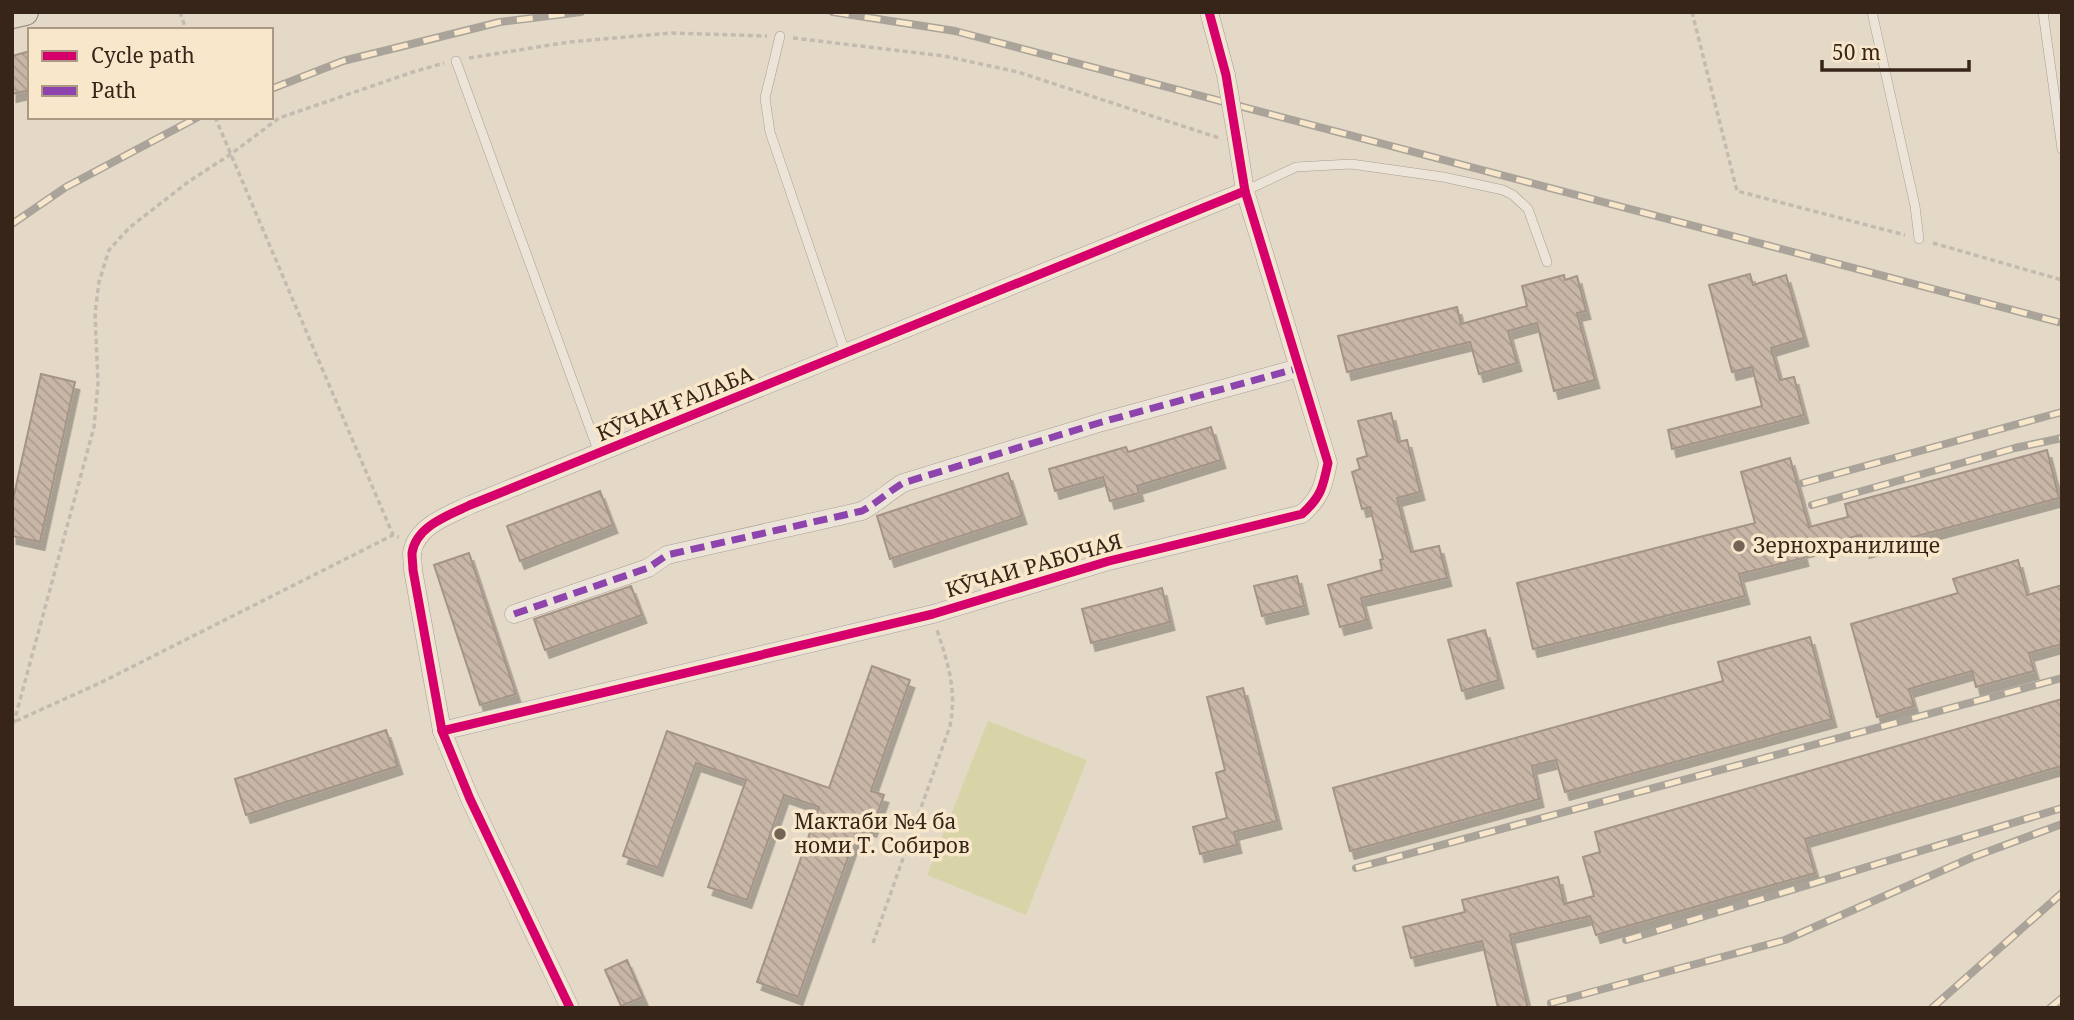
<svg xmlns="http://www.w3.org/2000/svg" width="2074" height="1020" viewBox="0 0 2074 1020" font-family="'Noto Serif',serif">
<style>
.grass{fill:#d8d4a8}
.building{fill:url(#building-back-hatch);stroke:#a49487;stroke-width:2;filter:url(#shadow)}
.lines{fill:none;stroke-linecap:round;stroke-linejoin:round}
.service-casing{stroke:#a89e91;stroke-width:10}
.minor-casing{stroke:#a89e91;stroke-width:19}
.primary-casing{stroke:#8e8378;stroke-width:28}
.path{stroke:#c4bbb0;stroke-width:3.5;stroke-dasharray:5 3.5;stroke-linecap:butt}
.service{stroke:#ece4d9;stroke-width:9}
.minor{stroke:#ece4d9;stroke-width:18}
.primary{stroke:#e4daca;stroke-width:26}
.rail-casing{stroke:#aaa39a;stroke-width:8}
.rail{stroke:#f8e7ca;stroke-width:5;stroke-dasharray:16;stroke-linecap:butt}
.minor-bridge-casing{stroke:#a89e91;stroke-width:19;stroke-linecap:butt}
.minor-bridge{stroke:#ece4d9;stroke-width:18}
.quiet{stroke:#8e44ad;stroke-width:7;stroke-dasharray:14 7;stroke-linecap:butt}
.cycleway-casing{stroke:#f8e7ca;stroke-width:13}
.cycleway{stroke:#d6006c;stroke-width:9}
.poi-dot{fill:#746456;stroke:#f8e7ca;stroke-width:2.5}
.labels{text-anchor:middle;stroke-width:7;stroke-linejoin:round;paint-order:stroke}
.street-label{font-size:21px;fill:#372519;stroke:#f8e7ca}
.poi-label{font-size:21px;fill:#372519;stroke:#f8e7ca;text-anchor:start}
</style>
<defs>
<pattern id="building-back-hatch" width="6" height="6" patternUnits="userSpaceOnUse" patternTransform="scale(1.75)"><rect width="6" height="6" fill="#c8b6a7"/><path d="M-1 5l2 2M0 0l6 6M5-1l2 2" fill="none" stroke="#ac9c8f"/></pattern>
<filter id="shadow"><feDropShadow dx="4.5" dy="8" stdDeviation="0" flood-color="#0004"/></filter>
</defs>
<rect width="100%" height="100%" fill="#e4d9c7"/>
<!-- grass -->
<polygon class="grass" points="988,721 1087,760 1026,915 927,875"/>
<!-- building -->
<g class="building">
<polygon points="30,51 30,90 12,94 12,56"/>
<polygon points="1750,274 1753,285 1786,275 1804,338 1771,348 1780,380 1794,377 1804,415 1672,449 1668,430 1762,406 1752,367 1732,372 1709,285"/>
<polygon points="1564,275 1565,280 1577,276 1586,311 1577,313 1595,380 1554,391 1537,323 1508,331 1517,363 1479,374 1470,342 1347,372 1338,336 1457,307 1461,324 1527,306 1522,286"/>
<polygon points="41,374 75,382 40,542 12,536 12,504"/>
<polygon points="1391,413 1398,442 1407,440 1420,492 1397,498 1411,552 1439,546 1447,578 1361,598 1367,620 1340,627 1328,585 1382,570 1380,560 1383,559 1370,507 1362,509 1352,472 1360,469 1357,459 1367,456 1358,421"/>
<polygon points="1211,427 1221,460 1137,486 1139,493 1110,501 1103,477 1055,491 1049,469 1126,447 1128,452"/>
<polygon points="2047,450 2059,498 1865,550 1861,535 1802,550 1804,558 1739,574 1745,596 1533,649 1517,583 1755,523 1741,472 1790,458 1809,527 1848,517 1845,504"/>
<polygon points="1008,473 1022,516 890,559 877,516"/>
<polygon points="600,491 613,525 520,561 507,526"/>
<polygon points="469,553 516,694 480,705 434,565"/>
<polygon points="2018,560 2027,595 2062,585 2062,644 2029,653 2034,671 1976,687 1972,671 1909,689 1914,706 1877,717 1851,624 1958,593 1953,579"/>
<polygon points="1297,576 1304,606 1262,616 1254,586"/>
<polygon points="631,586 642,615 545,650 534,619"/>
<polygon points="1162,588 1170,622 1091,643 1082,609"/>
<polygon points="1485,630 1499,680 1462,691 1448,640"/>
<polygon points="1810,637 1832,719 1565,792 1556,760 1532,766 1539,799 1350,851 1333,788 1723,681 1718,662"/>
<polygon points="872,666 910,680 871,791 884,795 872,829 860,824 798,997 757,982 819,807 784,795 747,900 708,887 746,780 696,763 658,868 623,856 667,731 829,788"/>
<polygon points="1243,688 1277,821 1234,832 1237,845 1200,854 1193,827 1227,818 1216,773 1225,770 1207,697"/>
<polygon points="2062,699 2062,766 1805,839 1815,873 1596,935 1590,916 1510,935 1528,1008 1498,1008 1482,941 1411,958 1403,927 1465,912 1462,900 1558,877 1564,904 1594,896 1583,857 1600,852 1595,832"/>
<polygon points="386,730 398,766 246,815 235,779"/>
<polygon points="627,960 643,997 621,1006 605,970"/>
</g>
<g class="lines">
<defs>
<g id="service">
<polyline points="1872,12 1915,206 1919,239"/>
<polyline points="2043,12 2062,149"/>
<polyline points="780,36 765,98 770,132 845,352"/>
<polyline points="456,61 599,453"/>
<polyline points="1245,191 1296,167 1351,164 1443,177 1503,190 1513,195 1528,209 1547,262"/>
</g>
<g id="minor">
<polyline points="1209,12 1226,75"/>
<path d="M514,614l134,-46 19,-13 195,-44c15,-8 26,-19 41,-28l199,-61 197,-54"/>
<path d="M442,731l491,-117 176,-53 193,-47c19,-17 21,-27 26,-51l-83,-272"/>
<path d="M570,1008l-100,-209 -28,-68 -29,-161c0,-5 -1,-11 -1,-17 4,-27 37,-38 58,-48l775,-314 -8,-52"/>
</g>
<polyline id="primary" points="12,15 25,12"/>
</defs>
<!-- service casing -->
<use href="#service" class="service-casing"/>
<!-- minor casing -->
<use href="#minor" class="minor-casing"/>
<!-- primary casing -->
<use href="#primary" class="primary-casing"/>
<!-- path -->
<g class="path">
<polyline points="180,12 186,30"/>
<polyline points="1692,12 1737,191 1905,235"/>
<polyline points="793,38 944,56 1018,72 1219,138"/>
<polyline points="469,58 569,42 672,33 767,36"/>
<polyline points="215,117 393,535 399,537"/>
<polyline points="1933,243 2062,280"/>
<polyline points="16,721 100,683 393,535"/>
<polyline points="12,722 14,722 94,427 98,383 95,313 99,282 109,250 129,228 188,182 231,154 279,118 413,72 444,63"/>
<path d="M873,943l77,-217c7,-37 -2,-62 -13,-96"/>
</g>
<!-- service -->
<use href="#service" class="service"/>
<!-- minor -->
<use href="#minor" class="minor"/>
<!-- primary -->
<use href="#primary" class="primary"/>
<defs>
<g id="rail">
<polyline points="833,12 955,31 2062,323"/>
<polyline points="271,89 343,61 500,22 581,12"/>
<polyline points="12,224 66,187 198,117"/>
<polyline points="1803,483 2062,412"/>
<polyline points="1812,505 2015,448 2062,438"/>
<polyline points="1356,868 2062,678"/>
<polyline points="1626,940 2062,808"/>
<polyline points="1551,1003 1785,940 1973,857 2062,824"/>
<polyline points="1932,1008 2062,893"/>
<polyline points="2050,1008 2062,998"/>
</g>
</defs>
<!-- rail casing -->
<use href="#rail" class="rail-casing"/>
<!-- rail -->
<use href="#rail" class="rail"/>
<defs>
<polyline id="minor-bridge" points="1226,75 1237,139"/>
</defs>
<!-- minor-bridge casing -->
<use href="#minor-bridge" class="minor-bridge-casing"/>
<!-- minor-bridge -->
<use href="#minor-bridge" class="minor-bridge"/>
<!-- quiet -->
<path class="quiet" d="M514,614l134,-46 19,-13 195,-44c15,-8 26,-19 41,-28l199,-61 197,-54"/>
<defs>
<g id="cycleway">
<path d="M442,731l491,-117 176,-53 193,-47c19,-17 21,-27 26,-51l-83,-272"/>
<path d="M570,1008l-100,-209 -28,-68 -29,-161c0,-5 -1,-11 -1,-17 4,-27 37,-38 58,-48l775,-314 -19,-116 -17,-63"/>
</g>
</defs>
<!-- cycleway casing -->
<use href="#cycleway" class="cycleway-casing"/>
<!-- cycleway -->
<use href="#cycleway" class="cycleway"/>
</g>
<!-- markers -->
<g class="poi-dot">
<circle cx="1739" cy="546" r="7"/>
<circle cx="780" cy="834" r="7"/>
</g>
<g class="labels">
<!-- street labels -->
<g class="street-label">
<text transform="translate(675 404) rotate(-22)" y="7">КӮЧАИ ҒАЛАБА</text>
<text transform="translate(1034 566) rotate(-16)" y="7">КӮЧАИ РАБОЧАЯ</text>
</g>
<!-- poi labels -->
<g class="poi-label">
<text x="1753" y="553">Зернохранилище</text>
<text x="794" y="829">Мактаби №4 ба<tspan x="794" dy="24">номи Т. Собиров</tspan></text>
</g>
</g>
<!-- border -->
<rect width="2074" height="1020" fill="none" stroke="#372519" stroke-width="28"/>
<!-- legend -->
<rect x="28" y="28" width="245" height="91" fill="#f8e7ca" stroke="#ab9983" stroke-width="2"/>
<rect x="42" y="51" width="35" height="10" fill="#d6006c" stroke="#ab9983" stroke-width="2"/>
<text x="91" y="63" font-size="21" fill="#372519">Cycle path</text>
<rect x="42" y="86" width="35" height="10" fill="#8e44ad" stroke="#ab9983" stroke-width="2"/>
<text x="91" y="98" font-size="21" fill="#372519">Path</text>
<!-- scale -->
<path d="M1822 60v10h147v-10" fill="none" stroke="#372519" stroke-width="3.5"/>
<text x="1832" y="60" font-size="21" fill="#372519" stroke="#f8e7ca" stroke-width="5" paint-order="stroke">50 m</text>
</svg>
